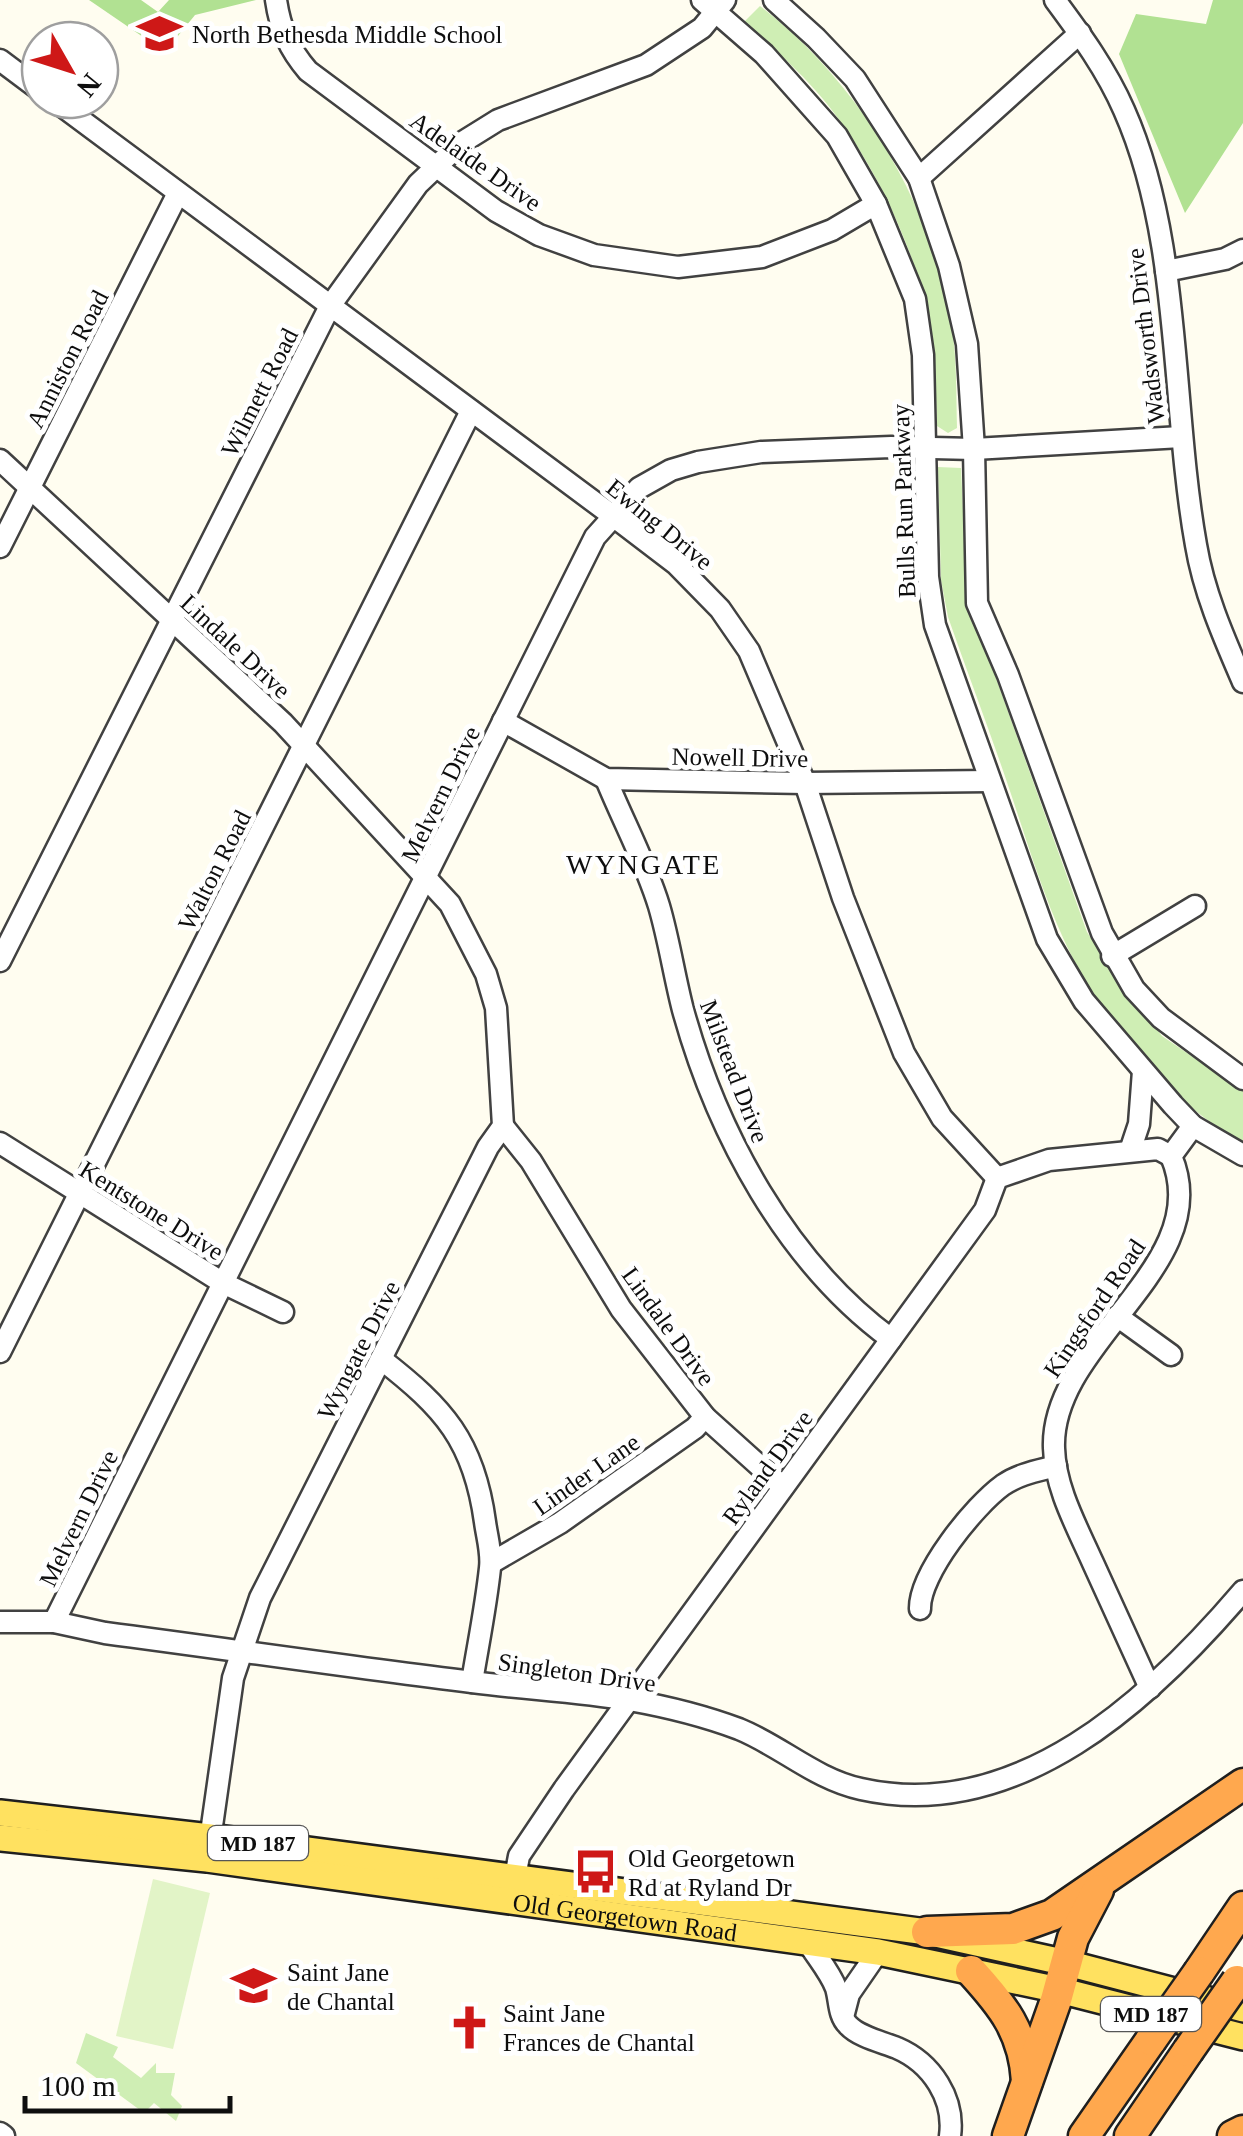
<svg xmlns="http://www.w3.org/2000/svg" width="1243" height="2136" viewBox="0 0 1243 2136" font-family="Georgia,serif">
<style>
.green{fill:#cfeeb4}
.forest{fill:#b1e192}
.pitch{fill:#e2f4c7}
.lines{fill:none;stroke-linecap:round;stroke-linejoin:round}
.minor-casing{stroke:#414141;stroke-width:25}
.major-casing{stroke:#1f1f1f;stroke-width:30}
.highway-casing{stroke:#1f1f1f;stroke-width:35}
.minor{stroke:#fff;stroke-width:20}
.major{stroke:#ffe160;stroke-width:25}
.highway{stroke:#ffa84e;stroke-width:30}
.highway-bridge-casing{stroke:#1f1f1f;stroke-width:35;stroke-linecap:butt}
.highway-bridge{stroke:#ffa84e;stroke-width:30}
.labels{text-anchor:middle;stroke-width:10;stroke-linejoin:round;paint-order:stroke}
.shield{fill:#fff;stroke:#565656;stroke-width:2.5}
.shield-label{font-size:22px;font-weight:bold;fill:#0e0e0e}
.poi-label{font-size:25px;fill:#0e0e0e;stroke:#fff;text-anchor:start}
.street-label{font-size:25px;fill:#0e0e0e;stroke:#fff}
.neighbourhood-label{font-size:28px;letter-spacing:2.5px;fill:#0e0e0e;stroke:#fff}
</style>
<rect width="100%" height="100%" fill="#fffdf0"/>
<!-- green -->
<g class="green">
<path d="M760,6c99,76 173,198 192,322 5,33 4,67 5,100l-9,5 -11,-7c-1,-41 -3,-82 -12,-123 -17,-71 -60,-157 -109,-212 -22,-25 -48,-47 -72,-69z"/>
<path d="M938,467l23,1 6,129 120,335 35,54 40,50 81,55v53c-73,-42 -144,-127 -179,-204 -21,-46 -36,-95 -52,-143 -20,-60 -43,-120 -64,-180l-7,-37z"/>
<polygon points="86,2033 118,2047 113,2057 141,2078 156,2063 156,2073 175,2073 171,2095 182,2106 176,2121 154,2103 144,2113 76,2063"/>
</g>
<!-- forest -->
<g class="forest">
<polygon points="89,0 141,0 158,12 169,0 256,0 195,15 165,52"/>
<polygon points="1213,0 1243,0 1243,123 1185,213 1119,54 1136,14 1206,24"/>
</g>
<!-- pitch -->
<polygon class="pitch" points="153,1879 210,1893 173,2049 116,2036"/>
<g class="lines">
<defs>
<g id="minor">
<path d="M276,0c4,28 13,49 32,71l188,140 43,24 55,20 84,12 84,-10 70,-27 44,-26"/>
<polyline points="702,0 764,54 837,136 876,204 915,299 923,355 928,577 935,625 1047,939 1084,1001 1173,1105 1193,1126 1243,1155"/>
<polyline points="774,0 816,38 855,79 919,178 949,266 967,344 974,449 977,603 1008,675 1102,933 1134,989 1161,1018 1243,1079"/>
<path d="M1055,0c26,35 51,69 69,110 58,130 47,296 72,435 8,48 28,93 47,137"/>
<polyline points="0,60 40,90"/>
<polyline points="54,100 613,516 676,564 720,609 749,651 805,783 843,898 904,1053 942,1118 997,1178"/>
<polyline points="919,178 1080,33"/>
<polyline points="1166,271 1225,259 1243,250"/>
<polyline points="0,460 283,723 450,904 486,974 496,1008 503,1126 488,1147 260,1598 233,1678 209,1847"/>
<polyline points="0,547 178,193"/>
<polyline points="503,721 606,779 805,783 990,781"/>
<path d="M606,779c17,42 40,84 53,127 10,34 15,69 24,104 34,123 103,252 208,329"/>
<polyline points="1112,956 1195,906"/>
<polyline points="0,961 330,306 418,184 461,143 498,120 646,65 702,28 725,0"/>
<polyline points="503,1126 531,1161 621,1309 705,1417 783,1487"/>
<polyline points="0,1143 223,1283 283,1312"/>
<polyline points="1130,1151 1139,1124 1143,1071"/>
<polyline points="1117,1316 1171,1355"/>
<polyline points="0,1352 471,411"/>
<path d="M381,1359c63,49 93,82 104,163 2,15 7,31 5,46 -4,38 -12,77 -18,114"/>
<polyline points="491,1563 560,1523 695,1428 705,1417"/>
<path d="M920,1609c-1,-35 54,-103 83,-124 16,-11 34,-14 53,-19"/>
<path d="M0,1622h54l51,11c122,16 244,34 367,49 52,7 105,9 157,18 34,6 78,17 110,29 42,17 76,50 122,60 156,35 289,-89 382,-198"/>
<polyline points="54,1622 595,537 639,488 671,470 698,462 761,452 891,447 974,449 1181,437"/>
<path d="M1150,1688c-19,-41 -38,-83 -57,-125 -16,-36 -38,-75 -39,-115 -4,-107 164,-183 117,-292l22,-30"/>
<polyline points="513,1888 519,1856 564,1789 985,1210 997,1178 1049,1160 1158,1149 1171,1156"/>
<path d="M807,1941c9,15 23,31 29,47 4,13 2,27 12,37 11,12 34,17 49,23 35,15 58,51 53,88"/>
<polyline points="843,2017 849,1994 878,1952"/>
<polyline points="0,2133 4,2136"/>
</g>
<g id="major">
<polyline points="0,1813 210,1837 927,1932 1067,1963 1243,2009"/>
<path id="s1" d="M0,1838l207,21 671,93 181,38 184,47"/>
</g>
<g id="highway">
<polyline points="927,1932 1013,1929 1052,1915 1243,1784"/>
<path d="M971,1971c32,35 53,61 56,110"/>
<polyline points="1199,1972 1243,1907"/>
<polyline points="1008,2136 1056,2000 1073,1938 1098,1890"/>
<polyline points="1084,2136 1151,2040"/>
<polyline points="1130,2136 1188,2051"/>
<polyline points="1233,2136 1243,2131"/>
</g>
</defs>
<!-- minor casing -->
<use href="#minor" class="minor-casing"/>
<!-- major casing -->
<use href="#major" class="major-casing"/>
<!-- highway casing -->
<use href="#highway" class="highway-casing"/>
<!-- minor -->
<use href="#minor" class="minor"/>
<!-- major -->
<use href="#major" class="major"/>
<!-- highway -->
<use href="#highway" class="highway"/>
<defs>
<g id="highway-bridge">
<polyline points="1151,2040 1199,1972"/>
<polyline points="1188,2051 1237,1981"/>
</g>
</defs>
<!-- highway-bridge casing -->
<use href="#highway-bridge" class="highway-bridge-casing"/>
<!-- highway-bridge -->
<use href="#highway-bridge" class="highway-bridge"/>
</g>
<!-- icons -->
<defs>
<symbol id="school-bare" viewBox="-9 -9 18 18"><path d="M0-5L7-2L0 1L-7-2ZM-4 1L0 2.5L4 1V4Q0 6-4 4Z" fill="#ce1817" stroke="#fff" stroke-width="2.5" paint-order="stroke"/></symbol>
<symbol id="bus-bare" viewBox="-9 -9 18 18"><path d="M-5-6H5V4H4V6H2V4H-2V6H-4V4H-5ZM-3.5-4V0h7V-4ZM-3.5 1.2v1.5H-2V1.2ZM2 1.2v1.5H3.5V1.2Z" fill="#ce1817" stroke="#fff" stroke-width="2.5" paint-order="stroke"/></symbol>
<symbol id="church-bare" viewBox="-9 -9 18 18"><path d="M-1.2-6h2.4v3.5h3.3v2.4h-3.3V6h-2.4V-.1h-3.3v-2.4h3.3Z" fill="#ce1817" stroke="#fff" stroke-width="2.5" paint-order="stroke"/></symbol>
</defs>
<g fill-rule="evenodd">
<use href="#school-bare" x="128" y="2" width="63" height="63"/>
<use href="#bus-bare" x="564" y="1840" width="63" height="63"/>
<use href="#school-bare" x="222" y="1954" width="63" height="63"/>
<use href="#church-bare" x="438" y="1996" width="63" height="63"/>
</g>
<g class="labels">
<!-- shield labels -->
<g class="shield">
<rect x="208" y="1826" width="100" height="34" rx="8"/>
<rect x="1101" y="1997" width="100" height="34" rx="8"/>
</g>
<g class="shield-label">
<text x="258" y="1851">MD 187</text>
<text x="1151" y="2022">MD 187</text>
</g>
<!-- poi labels -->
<g class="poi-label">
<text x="192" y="43">North Bethesda Middle School</text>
<text x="628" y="1867">Old Georgetown<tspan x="628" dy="29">Rd at Ryland Dr</tspan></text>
<text x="287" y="1981">Saint Jane<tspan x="287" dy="29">de Chantal</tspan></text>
<text x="503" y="2022">Saint Jane<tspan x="503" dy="29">Frances de Chantal</tspan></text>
</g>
<!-- street labels -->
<g class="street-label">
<text transform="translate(476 161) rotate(35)" y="9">Adelaide Drive</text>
<text transform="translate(1145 336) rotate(-97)" y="9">Wadsworth Drive</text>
<text transform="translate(67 359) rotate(-63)" y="9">Anniston Road</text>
<text transform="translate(259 392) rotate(-63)" y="9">Wilmett Road</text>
<text transform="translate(903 501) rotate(-92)" y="9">Bulls Run Parkway</text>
<text transform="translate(660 524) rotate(39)" y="9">Ewing Drive</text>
<text transform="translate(236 646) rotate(43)" y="9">Lindale Drive</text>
<text transform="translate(740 757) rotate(1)" y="9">Nowell Drive</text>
<text transform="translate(440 794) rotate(-64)" y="9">Melvern Drive</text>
<text transform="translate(214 870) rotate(-63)" y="9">Walton Road</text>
<text transform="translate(735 1071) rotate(69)" y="9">Milstead Drive</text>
<text transform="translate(152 1210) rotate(32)" y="9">Kentstone Drive</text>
<text transform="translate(1094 1308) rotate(-56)" y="9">Kingsford Road</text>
<text transform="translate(669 1326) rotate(54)" y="9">Lindale Drive</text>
<text transform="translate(358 1350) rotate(-63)" y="9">Wyngate Drive</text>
<text transform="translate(767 1467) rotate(-54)" y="9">Ryland Drive</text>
<text transform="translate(586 1474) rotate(-35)" y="9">Linder Lane</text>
<text transform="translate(78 1518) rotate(-64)" y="9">Melvern Drive</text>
<text transform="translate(577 1672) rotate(8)" y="9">Singleton Drive</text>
<text dy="9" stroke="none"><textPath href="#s1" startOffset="630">Old Georgetown Road</textPath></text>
</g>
<!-- neighbourhood labels -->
<g class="neighbourhood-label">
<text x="644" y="874">WYNGATE</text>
</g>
</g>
<!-- north arrow -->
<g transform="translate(70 70) rotate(129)"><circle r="48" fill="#ffffff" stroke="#9f9f9f" stroke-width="2.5"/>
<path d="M0-8L18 38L0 25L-18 38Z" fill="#ce1817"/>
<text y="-15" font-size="28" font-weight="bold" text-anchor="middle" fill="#0e0e0e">N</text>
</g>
<!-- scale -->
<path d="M25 2096v15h205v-15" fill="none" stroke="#0e0e0e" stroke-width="5"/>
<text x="40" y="2096" font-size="30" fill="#0e0e0e" stroke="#ffffff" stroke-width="8" paint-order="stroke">100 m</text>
</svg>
